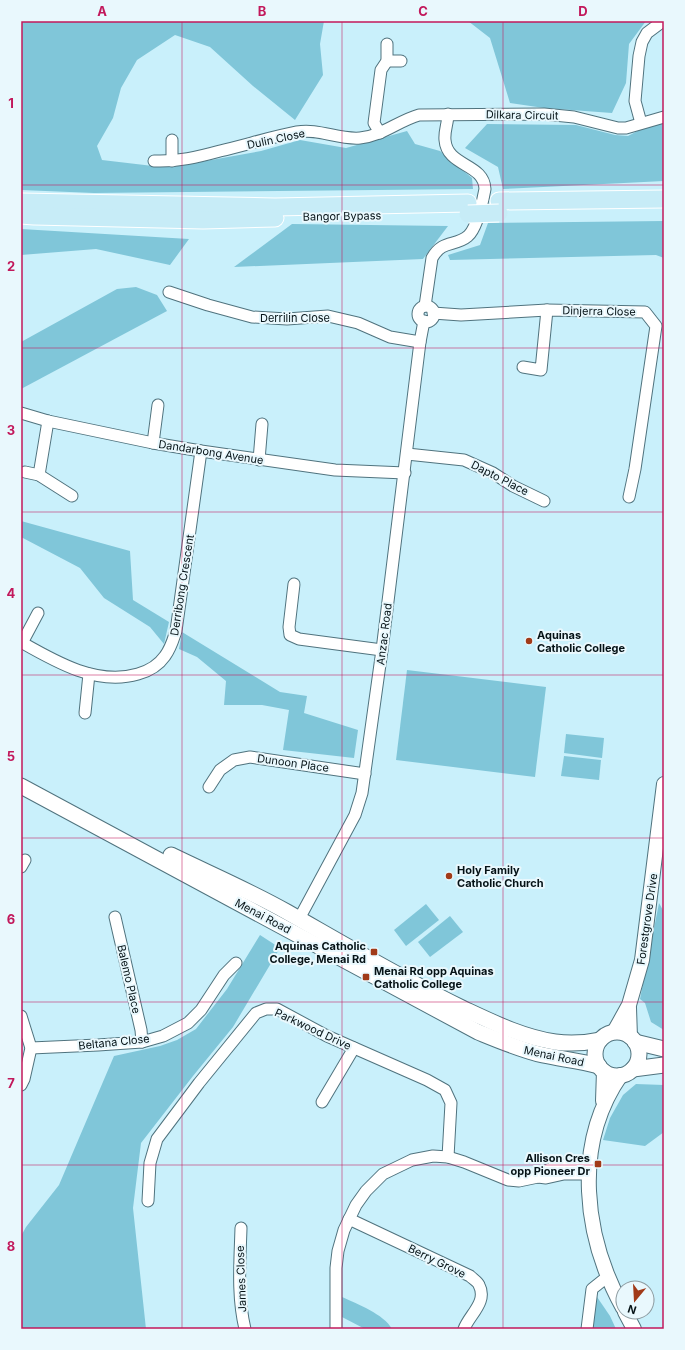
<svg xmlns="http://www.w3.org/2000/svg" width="685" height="1350" viewBox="0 0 685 1350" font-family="Inter,sans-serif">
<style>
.green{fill:#80c6d9}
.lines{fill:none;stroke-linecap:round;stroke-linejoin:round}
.minor-casing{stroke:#50737e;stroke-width:13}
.tertiary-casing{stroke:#50737e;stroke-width:16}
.secondary-casing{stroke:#50737e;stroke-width:17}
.primary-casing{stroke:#fff;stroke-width:19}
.minor{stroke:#fff;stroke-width:11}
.tertiary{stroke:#fff;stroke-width:14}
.secondary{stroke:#fff;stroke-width:15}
.primary{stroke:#c7ecf7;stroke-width:17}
.primary-bridge-casing{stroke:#fff;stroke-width:19;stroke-linecap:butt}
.primary-bridge{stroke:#c7ecf7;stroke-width:17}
.grid{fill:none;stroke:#c2185b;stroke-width:1;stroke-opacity:0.55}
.poi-dot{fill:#a13a18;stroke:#e9f8fd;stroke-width:1.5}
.labels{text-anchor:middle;stroke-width:4;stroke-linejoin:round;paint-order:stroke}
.street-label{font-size:11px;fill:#051216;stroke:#e9f8fd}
.poi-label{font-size:11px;font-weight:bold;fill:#051216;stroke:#e9f8fd;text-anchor:start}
.neatline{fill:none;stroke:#c2185b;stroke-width:1.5}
.grid-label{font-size:13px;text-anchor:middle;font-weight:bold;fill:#c2185b}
</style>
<rect width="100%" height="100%" fill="#c9f0fb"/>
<!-- green -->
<g class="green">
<polygon points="21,21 324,21 320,44 323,75 295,120 253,86 210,47 175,35 137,60 121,88 113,118 97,146 102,160 153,166 172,167 261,151 300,140 346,148 407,131 415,144 440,151 472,178 473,189 94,193 21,190"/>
<polygon points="468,21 646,21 629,44 626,83 612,113 544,108 510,103 490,38"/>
<polygon points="664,123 664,181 503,189 498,167 465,148 487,124 576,125 615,135 628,136 645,127"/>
<polygon points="664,221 664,258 656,255 450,260 448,255 480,245 488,223"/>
<polygon points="292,224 448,226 423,259 234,267"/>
<polygon points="21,229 189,239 170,265 96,249 21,255"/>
<polygon points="136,287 157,295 167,311 21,389 21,342 117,289"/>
<polygon points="21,521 130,551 133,600 169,622 164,644 150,627 104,598 80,568 21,537"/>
<polygon points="182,632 280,692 307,696 304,713 358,730 354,758 283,750 289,710 262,705 224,705 226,681 197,657 179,649"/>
<polygon points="407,670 546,687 535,777 396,760"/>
<polygon points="566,734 604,738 602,758 564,753"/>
<polygon points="564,756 601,760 599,780 561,776"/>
<polygon points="659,903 664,912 664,1030 651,1022 645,1003 640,999"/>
<polygon points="426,904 439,920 406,946 394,930"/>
<polygon points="450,916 463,932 430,957 418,942"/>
<polygon points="260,935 280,948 233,1027 193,1076 141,1143 133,1208 146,1329 21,1329 21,1236 26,1227 59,1185 114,1056 160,1046 177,1040 196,1029 227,989"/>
<polygon points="636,1084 664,1085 664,1132 645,1146 603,1140 610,1118 623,1095"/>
<polygon points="595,1294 610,1316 616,1329 592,1329"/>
<path d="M342,1297c15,7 42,17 50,32h-27l-23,-12z"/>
</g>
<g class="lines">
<defs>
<g id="minor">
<polyline points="387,61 401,61"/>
<polyline points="641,123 635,101 639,56 642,42 647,33 663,21"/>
<polyline points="380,133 374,123 381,70 387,61 387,44"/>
<polyline points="172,140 172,161"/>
<path d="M154,161c24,1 44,-4 66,-10 26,-6 51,-14 77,-19 21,-4 42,8 63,6 22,-2 38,-17 59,-23l125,-1 30,3 44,11h8l38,-11"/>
<polyline points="169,292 208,305 252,317 287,319 328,316 358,323 390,337 420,342"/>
<path d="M425,306l7,-48c11,-19 23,-11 36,-22 9,-8 15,-36 17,-47 -1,-26 -38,-22 -40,-49 -1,-9 3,-17 3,-26"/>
<circle cx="426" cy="314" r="8"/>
<polyline points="433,313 461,315 547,310 645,312 656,326 635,469 629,497"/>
<polyline points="523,367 541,370 547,310"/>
<polyline points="21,413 48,421 153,443 201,451 335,470 405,473"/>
<polyline points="153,443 158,405"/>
<polyline points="407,454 464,460 493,473 513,486 544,501"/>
<polyline points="259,460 262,424"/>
<polyline points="25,472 39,475 72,496"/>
<polyline points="39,475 48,421"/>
<polyline points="294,584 289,627 290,635 299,639 382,650"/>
<path d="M21,642c35,20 76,44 117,32 11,-3 20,-8 27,-18 6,-8 8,-16 11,-25l25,-180"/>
<polyline points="22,643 38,613"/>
<polyline points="85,713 89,674"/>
<polyline points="209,787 220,770 234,760 250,757 365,774"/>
<polyline points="21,867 25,860"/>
<polyline points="115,917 141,1030 142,1042"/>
<polyline points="299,919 355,815 362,793 382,650 420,342 424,321"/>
<polyline points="21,1016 31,1048 24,1079 21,1085"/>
<polyline points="31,1048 98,1045 142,1042 163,1036 188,1023 201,1010 224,975 236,963"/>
<polyline points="322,1102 354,1048"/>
<path d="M538,1177c12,-13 34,-13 51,-14"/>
<polyline points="148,1201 150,1163 157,1139 199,1083 256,1013 266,1009 277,1009 327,1036 427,1080 445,1090 451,1103 448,1157"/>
<path d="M349,1219l121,57c3,3 8,6 9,9 9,17 -10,30 -15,44"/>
<path d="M241,1228c-1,34 -4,68 4,101"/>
<polyline points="336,1329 336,1268 338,1251 344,1230 356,1205 366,1191 383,1174 412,1160 433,1156 448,1157 464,1162 508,1180 519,1181 538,1177 546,1178 564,1174 589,1174"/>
<polyline points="587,1329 592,1289 607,1277"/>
</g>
<g id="tertiary">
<polyline points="629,1008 630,1037"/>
<polyline points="614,1032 629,1005 642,960 664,784"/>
<path d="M621,1075c-49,70 -37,162 2,233"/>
<polyline points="603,1101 604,1071"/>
<polyline points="625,1312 634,1329"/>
</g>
<g id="secondary">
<path d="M21,786l457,246c22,9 43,18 65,23 19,4 38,6 56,11"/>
<path d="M171,855c39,19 79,36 116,57 58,33 115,67 175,96 30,14 60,29 93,34 15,2 31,1 45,-2"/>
<circle cx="617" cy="1054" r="22"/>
<polyline points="635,1042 664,1049"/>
<polyline points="633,1069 664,1065"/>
</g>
<g id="primary">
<polyline points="499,201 664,199"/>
<polyline points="21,202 275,207 468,203"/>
<polyline points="21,215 34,216 203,220 275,218"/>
</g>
</defs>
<!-- minor casing -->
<use href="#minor" class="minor-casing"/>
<!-- tertiary casing -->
<use href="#tertiary" class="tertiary-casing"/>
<!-- secondary casing -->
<use href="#secondary" class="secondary-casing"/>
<!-- primary casing -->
<use href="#primary" class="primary-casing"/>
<!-- minor -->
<use href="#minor" class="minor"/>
<!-- tertiary -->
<use href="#tertiary" class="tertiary"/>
<!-- secondary -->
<use href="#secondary" class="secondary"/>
<!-- primary -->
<use href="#primary" class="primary"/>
<defs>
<polyline id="primary-bridge" points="468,214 499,213"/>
</defs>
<!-- primary-bridge casing -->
<use href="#primary-bridge" class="primary-bridge-casing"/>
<!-- primary-bridge -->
<use href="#primary-bridge" class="primary-bridge"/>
</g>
<!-- grid -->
<path class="grid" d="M182,21v1308M342,21v1308M503,21v1308M21,185h643M21,348h643M21,512h643M21,675h643M21,838h643M21,1002h643M21,1165h643"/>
<!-- markers -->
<g class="poi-dot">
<circle cx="529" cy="641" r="4"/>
<circle cx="449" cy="876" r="4"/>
<rect x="370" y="948" width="8" height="8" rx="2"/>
<rect x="362" y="973" width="8" height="8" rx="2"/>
<rect x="594" y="1160" width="8" height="8" rx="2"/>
</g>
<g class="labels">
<!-- street labels -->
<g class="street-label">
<text transform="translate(522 115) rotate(1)" y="4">Dilkara Circuit</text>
<text transform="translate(276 139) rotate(-12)" y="4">Dulin Close</text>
<text transform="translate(342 216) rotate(-1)" y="4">Bangor Bypass</text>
<text transform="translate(599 311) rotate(1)" y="4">Dinjerra Close</text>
<text x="295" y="322">Derrilin Close</text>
<text transform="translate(211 452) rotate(9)" y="4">Dandarbong Avenue</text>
<text transform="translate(500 478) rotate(27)" y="4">Dapto Place</text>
<text transform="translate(182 585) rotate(-81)" y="4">Derribong Crescent</text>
<text transform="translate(384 634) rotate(-83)" y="4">Anzac Road</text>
<text transform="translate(293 763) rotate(8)" y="4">Dunoon Place</text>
<text transform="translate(263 916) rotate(28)" y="4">Menai Road</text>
<text transform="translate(647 919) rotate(-82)" y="4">Forestgrove Drive</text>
<text transform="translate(129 979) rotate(77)" y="4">Balemo Place</text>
<text transform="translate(313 1029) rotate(25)" y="4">Parkwood Drive</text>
<text transform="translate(114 1042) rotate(-6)" y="4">Beltana Close</text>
<text transform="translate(554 1056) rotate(12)" y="4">Menai Road</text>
<text transform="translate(437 1261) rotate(26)" y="4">Berry Grove</text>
<text transform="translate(241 1279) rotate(-92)" y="4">James Close</text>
</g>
<!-- poi labels -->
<g class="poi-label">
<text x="537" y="639">Aquinas<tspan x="537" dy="13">Catholic College</tspan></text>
<text x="457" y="874">Holy Family<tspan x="457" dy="13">Catholic Church</tspan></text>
<text x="366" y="950" text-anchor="end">Aquinas Catholic<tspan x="366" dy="13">College, Menai Rd</tspan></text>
<text x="374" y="975">Menai Rd opp Aquinas<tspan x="374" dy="13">Catholic College</tspan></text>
<text x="590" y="1162" text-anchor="end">Allison Cres<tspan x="590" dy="13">opp Pioneer Dr</tspan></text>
</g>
</g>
<!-- border -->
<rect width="685" height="1350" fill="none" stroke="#e9f8fd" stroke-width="44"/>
<!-- north arrow -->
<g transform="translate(635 1300) rotate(198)"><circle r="19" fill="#e9f8fd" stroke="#8e9ca1"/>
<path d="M0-3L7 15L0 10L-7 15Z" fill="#a13a18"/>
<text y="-6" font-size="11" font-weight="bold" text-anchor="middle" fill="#051216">N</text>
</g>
<rect x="22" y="22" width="641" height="1306" class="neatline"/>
<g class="grid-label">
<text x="102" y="16">A</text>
<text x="262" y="16">B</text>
<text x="423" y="16">C</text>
<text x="583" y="16">D</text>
<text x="11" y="108">1</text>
<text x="11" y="271">2</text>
<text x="11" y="435">3</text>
<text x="11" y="598">4</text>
<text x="11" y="761">5</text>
<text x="11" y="924">6</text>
<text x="11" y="1088">7</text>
<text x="11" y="1251">8</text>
</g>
</svg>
